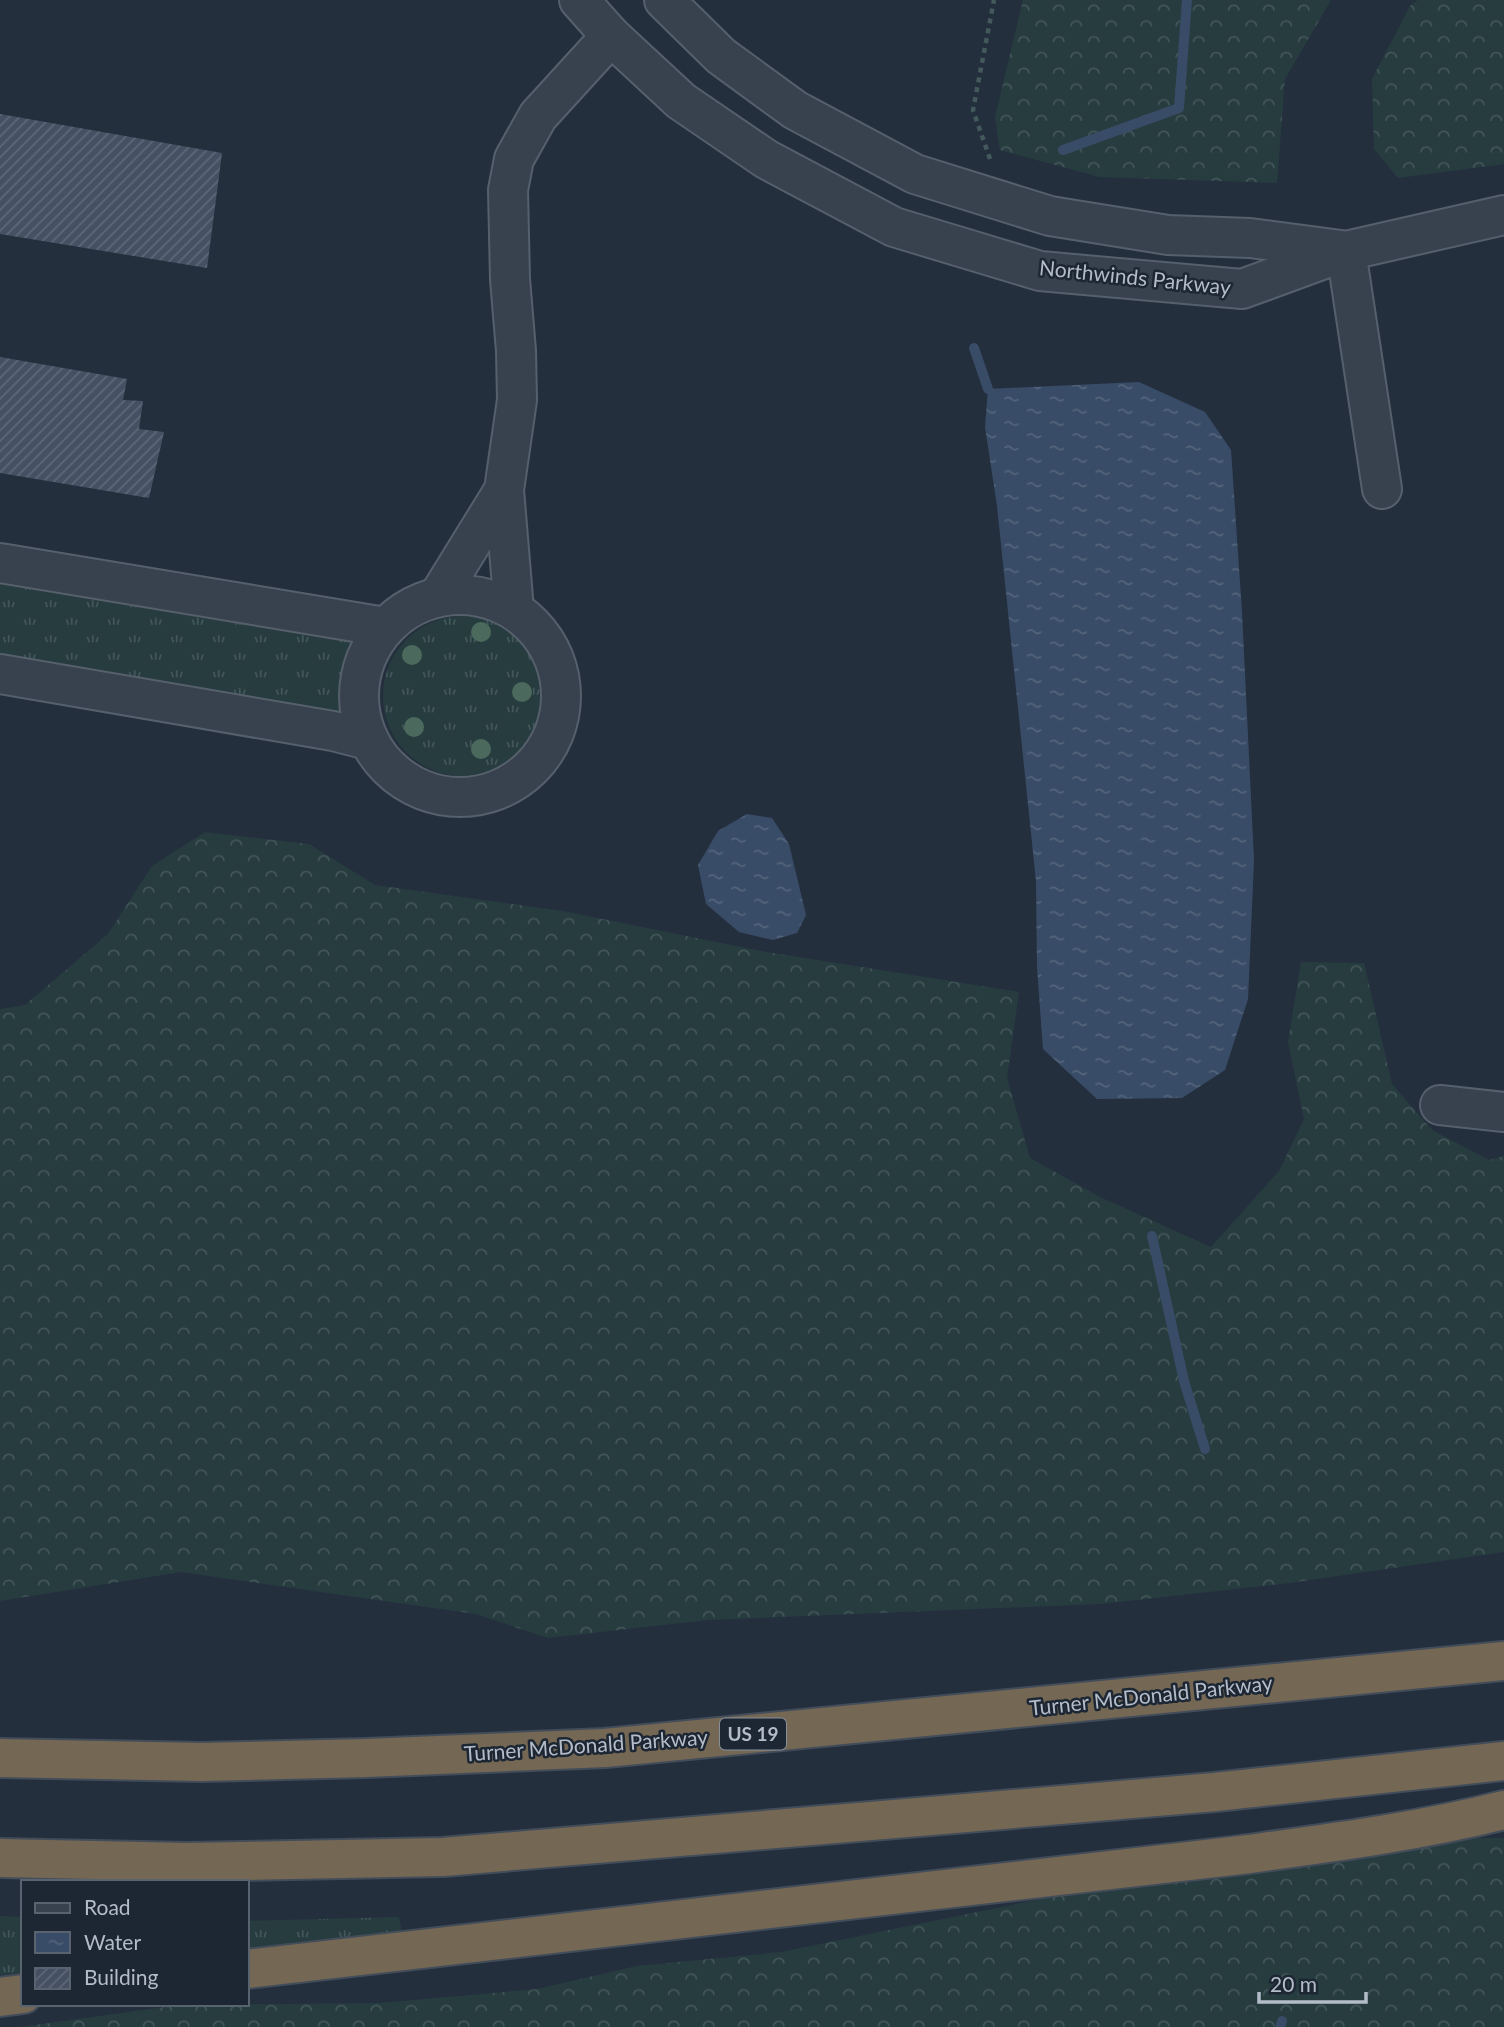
<svg xmlns="http://www.w3.org/2000/svg" width="1504" height="2027" viewBox="0 0 1504 2027" font-family="Lato,sans-serif">
<style>
.grass{fill:url(#grass-tufts)}
.forest{fill:url(#forest-crowns)}
.water{fill:url(#water-ripples)}
.lines{fill:none;stroke-linecap:round;stroke-linejoin:round}
.stream{stroke:#394c67;stroke-width:10}
.building{fill:url(#building-hatch)}
.minor-casing{stroke:#565f6c;stroke-width:42}
.highway-casing{stroke:#434c59;stroke-width:42}
.path{stroke:#44595c;stroke-width:4.5;stroke-dasharray:5 5;stroke-linecap:butt}
.minor{stroke:#38414e;stroke-width:38}
.highway{stroke:#746855;stroke-width:38}
.tree{fill:#4b6a5d}
.labels{text-anchor:middle;stroke-width:5;stroke-linejoin:round;paint-order:stroke}
.shield{fill:#1d2633;stroke:#878f9c;stroke-width:2}
.shield-label{font-size:19px;font-weight:bold;fill:#b4bcc9}
.street-label{font-size:21px;fill:#b4bcc9;stroke:#1d2633}
</style>
<defs>
<pattern id="grass-tufts" width="24" height="20" patternUnits="userSpaceOnUse" patternTransform="scale(1.75)"><rect width="24" height="20" fill="#263c3f"/><path d="M3 7l-1-3M5 7V3M7 7l1-3M15 17l-1-3M17 17v-4M19 17l1-3" fill="none" stroke="#435659"/></pattern>
<pattern id="forest-crowns" width="20" height="18" patternUnits="userSpaceOnUse" patternTransform="scale(1.75)"><rect width="20" height="18" fill="#263c3f"/><path d="M2 6a3 3 0 1 1 6 0M12 15a3 3 0 1 1 6 0" fill="none" stroke="#435659"/></pattern>
<pattern id="water-ripples" width="26" height="14" patternUnits="userSpaceOnUse" patternTransform="scale(1.75)"><rect width="26" height="14" fill="#394c67"/><path d="M2 4q2-2 4 0t4 0M15 11q2-2 4 0t4 0" fill="none" stroke="#53647b"/></pattern>
<pattern id="building-hatch" width="6" height="6" patternUnits="userSpaceOnUse" patternTransform="scale(1.75)"><rect width="6" height="6" fill="#455162"/><path d="M-1 1l2-2M0 6l6-6M5 7l2-2" fill="none" stroke="#5d6877"/></pattern>
</defs>
<rect width="100%" height="100%" fill="#242f3e"/>
<!-- grass -->
<g class="grass">
<polygon points="0,573 359,640 346,674 348,713 341,720 0,661"/>
<circle cx="463" cy="696" r="80"/>
<polygon points="0,1916 23,1917 23,1973 0,1975"/>
<polygon points="399,1917 402,1934 247,1950 247,1921"/>
</g>
<!-- forest -->
<g class="forest">
<polygon points="1023,0 1331,0 1285,79 1277,183 1099,177 1000,150 995,117"/>
<polygon points="1418,0 1504,0 1504,164 1398,178 1374,149 1372,79 1410,6"/>
<polygon points="205,832 309,844 375,885 563,911 761,951 1019,992 1007,1078 1030,1158 1102,1198 1211,1247 1279,1171 1304,1119 1288,1042 1301,962 1364,963 1392,1084 1432,1130 1489,1160 1504,1156 1504,1552 1282,1584 1100,1604 708,1620 548,1638 476,1614 181,1572 0,1601 0,1009 25,1005 108,934 152,866"/>
<polygon points="1471,1838 1504,1838 1504,2027 21,2027 179,2005 380,2003 537,1989 637,1966 781,1952 1080,1891"/>
</g>
<!-- water -->
<g class="water">
<polygon points="1139,382 1205,412 1231,450 1242,612 1254,860 1248,999 1225,1070 1182,1098 1097,1099 1043,1049 1037,967 1036,881 997,506 985,427 988,389"/>
<polygon points="747,814 772,818 789,844 806,915 797,933 773,940 739,932 706,904 698,865 718,831"/>
</g>
<g class="lines">
<!-- stream -->
<g class="stream">
<polyline points="1063,150 1179,108 1187,0"/>
<polyline points="974,348 988,389"/>
<polyline points="1152,1236 1184,1381 1205,1449"/>
<polyline points="1280,2027 1282,2021"/>
</g>
</g>
<!-- building -->
<g class="building">
<polygon points="0,114 222,153 207,268 0,234"/>
<polygon points="0,357 127,379 123,400 143,401 139,429 164,432 149,498 0,473"/>
</g>
<g class="lines">
<defs>
<g id="minor">
<polyline points="579,0 611,36 681,101 766,159 894,227 1040,271 1242,289 1346,251 1504,215"/>
<polyline points="664,0 721,56 795,110 915,174 1050,216 1168,235 1250,238 1341,250"/>
<polyline points="1346,251 1382,489"/>
<polyline points="0,563 385,627"/>
<circle cx="460" cy="696" r="101"/>
<polyline points="438,597 504,490"/>
<polyline points="514,610 504,490 517,400 516,351 510,279 508,190 514,159 538,116 611,36"/>
<polyline points="0,674 333,731 368,740"/>
<polyline points="1440,1105 1504,1112"/>
</g>
<g id="highway">
<polyline points="0,1758 202,1762 366,1758 605,1748 1504,1661"/>
<polyline points="0,1858 187,1862 443,1857 1215,1792 1504,1761"/>
<path d="M247,1969l994,-114c88,-12 176,-23 263,-45"/>
<polyline points="0,1997 23,1994"/>
</g>
</defs>
<!-- minor casing -->
<use href="#minor" class="minor-casing"/>
<!-- highway casing -->
<use href="#highway" class="highway-casing"/>
<!-- path -->
<polyline class="path" points="990,159 973,110 994,0"/>
<!-- minor -->
<use href="#minor" class="minor"/>
<!-- highway -->
<use href="#highway" class="highway"/>
</g>
<!-- trees -->
<g class="tree">
<circle cx="481" cy="632" r="10"/>
<circle cx="412" cy="655" r="10"/>
<circle cx="522" cy="692" r="10"/>
<circle cx="414" cy="727" r="10"/>
<circle cx="481" cy="749" r="10"/>
</g>
<g class="labels">
<!-- shield labels -->
<rect class="shield" x="720" y="1718.5" width="66" height="31" rx="5"/>
<g class="shield-label">
<text x="753" y="1741">US 19</text>
</g>
<!-- street labels -->
<g class="street-label">
<text transform="translate(1135 278) rotate(6)" y="7">Northwinds Parkway</text>
<text transform="translate(1151 1696) rotate(-6)" y="7">Turner McDonald Parkway</text>
<text transform="translate(586 1746) rotate(-4)" y="7">Turner McDonald Parkway</text>
</g>
</g>
<!-- legend -->
<rect x="21" y="1880" width="228" height="126" fill="#1d2633" stroke="#59626f" stroke-width="2"/>
<rect x="35" y="1903" width="35" height="10" fill="#38414e" stroke="#59626f" stroke-width="2"/>
<text x="84" y="1915" font-size="21" fill="#b4bcc9">Road</text>
<rect x="35" y="1932" width="35" height="21" fill="url(#water-ripples)" stroke="#59626f" stroke-width="2"/>
<text x="84" y="1950" font-size="21" fill="#b4bcc9">Water</text>
<rect x="35" y="1968" width="35" height="21" fill="url(#building-hatch)" stroke="#59626f" stroke-width="2"/>
<text x="84" y="1985" font-size="21" fill="#b4bcc9">Building</text>
<!-- scale -->
<path d="M1259 1992v10h107v-10" fill="none" stroke="#b4bcc9" stroke-width="3.5"/>
<text x="1270" y="1992" font-size="21" fill="#b4bcc9" stroke="#1d2633" stroke-width="5" paint-order="stroke">20 m</text>
</svg>
